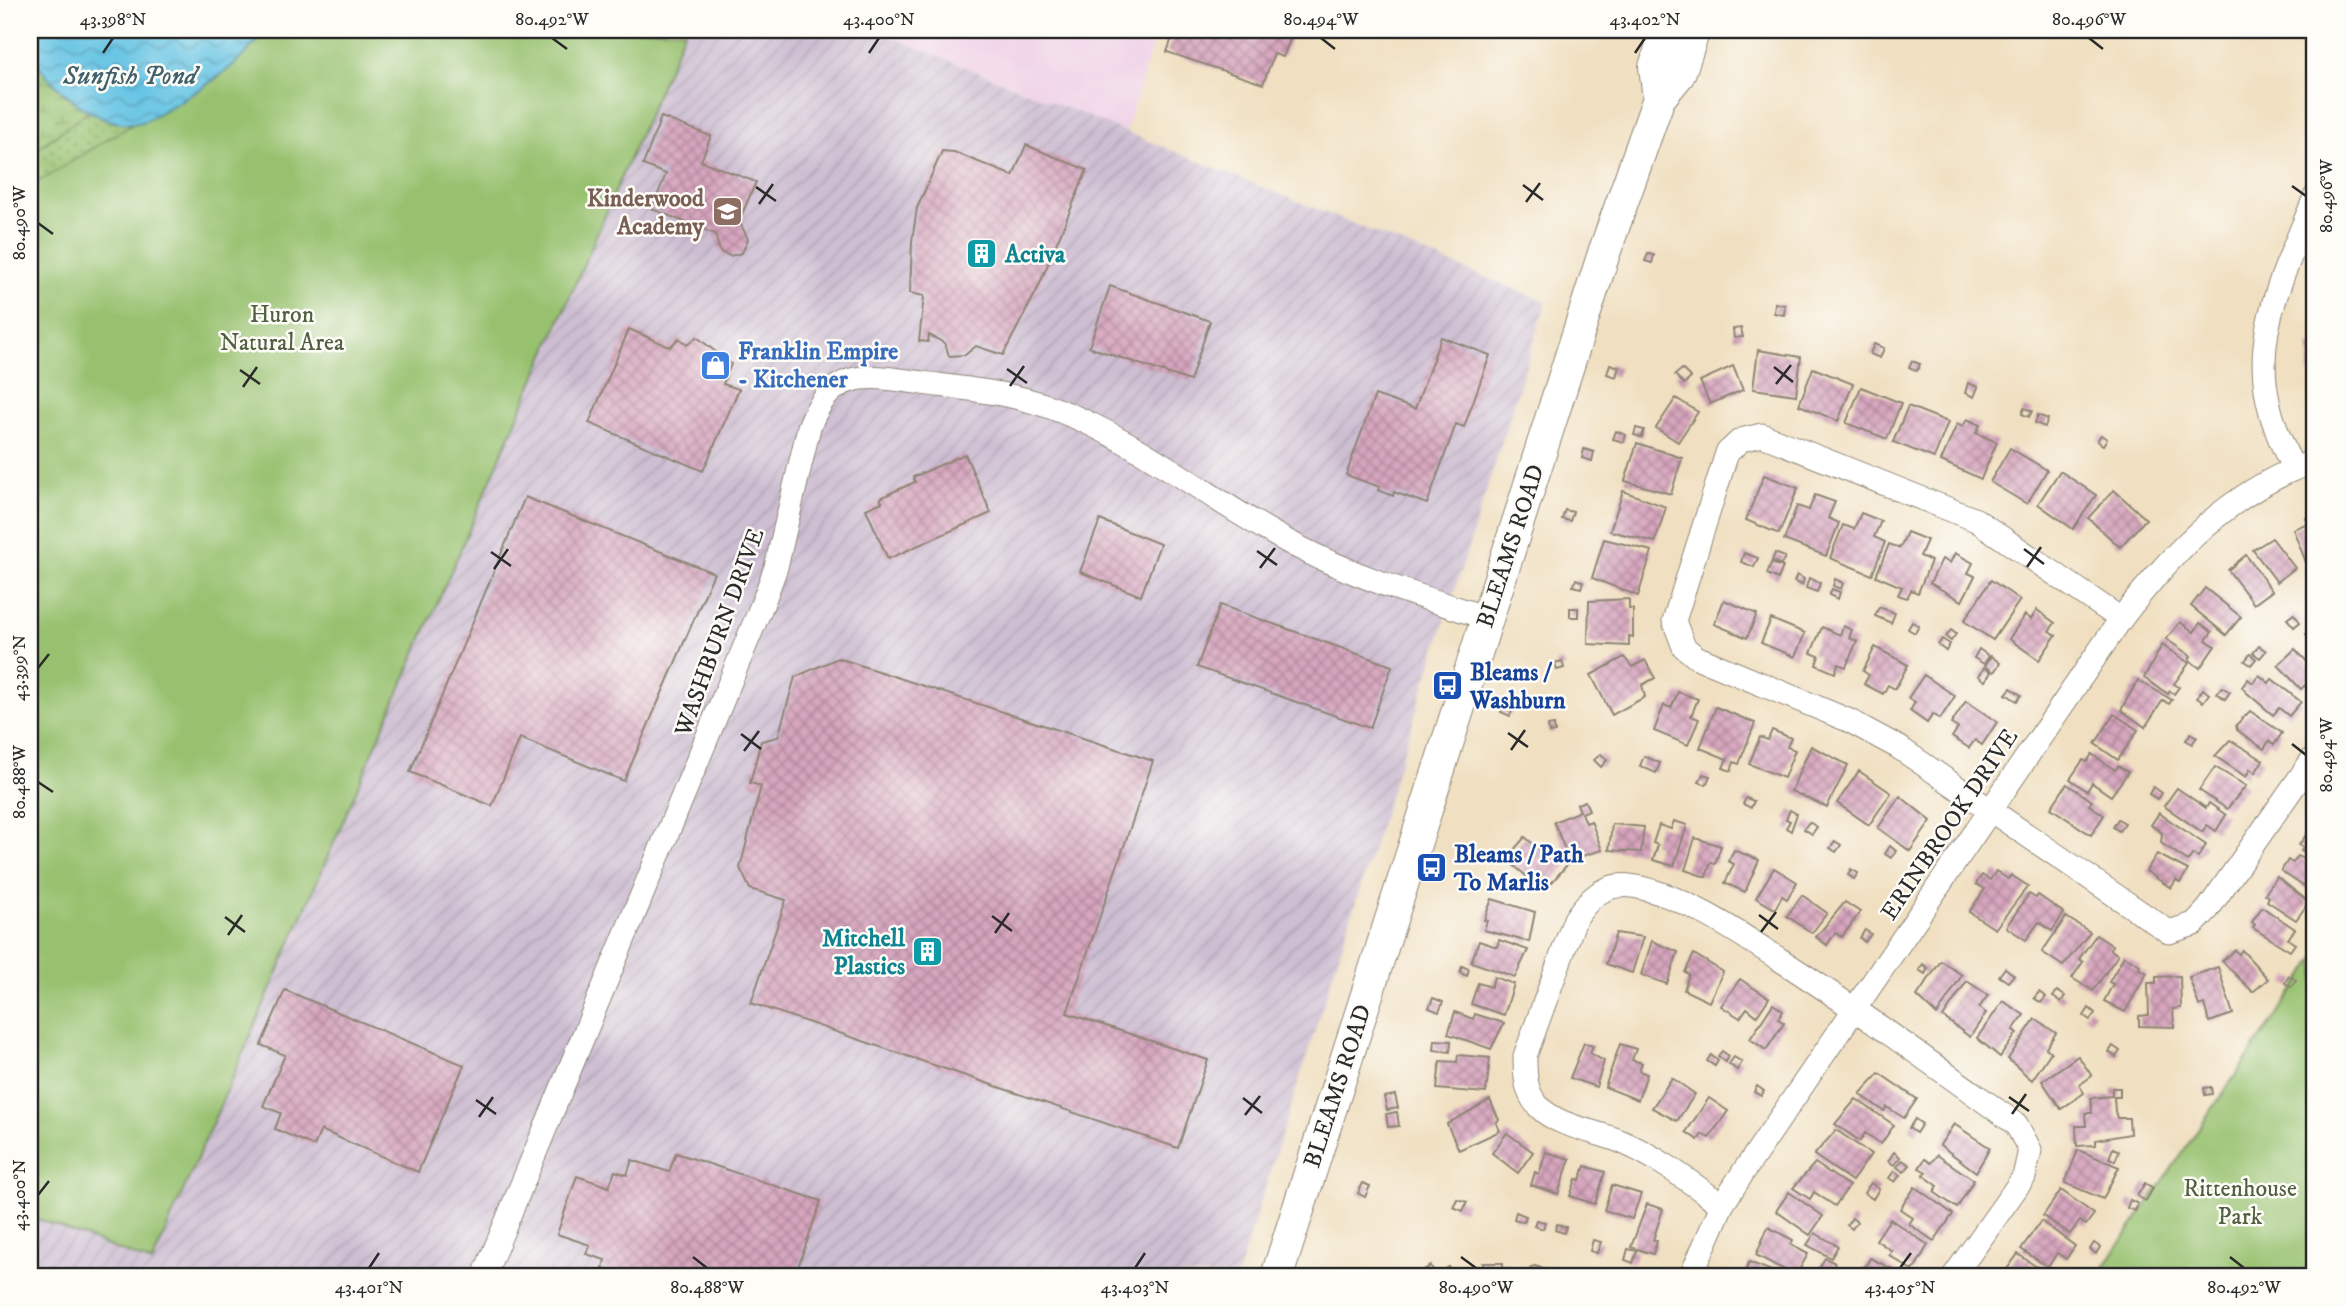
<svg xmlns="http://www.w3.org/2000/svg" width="2345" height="1306" viewBox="0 0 2345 1306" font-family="'IM FELL DW Pica',serif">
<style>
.built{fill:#efd0e6}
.industrial{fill:url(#industrial-furrows)}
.grass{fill:url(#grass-dots);stroke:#61764c;stroke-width:2}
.wetland{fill:url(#wetland-marsh);stroke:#61764c;stroke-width:2}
.green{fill:#97c16e;stroke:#61764c;stroke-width:2}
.water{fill:url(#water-waves);stroke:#487888;stroke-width:2}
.building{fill:url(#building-cross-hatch)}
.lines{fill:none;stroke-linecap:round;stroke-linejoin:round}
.minor-casing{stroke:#8e8576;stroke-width:25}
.secondary-casing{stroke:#8e8576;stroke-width:34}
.minor{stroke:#fff;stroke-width:23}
.secondary{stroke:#fff;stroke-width:32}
.ticks{fill:none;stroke:#2b2b2b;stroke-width:2.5}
.labels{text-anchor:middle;stroke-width:5;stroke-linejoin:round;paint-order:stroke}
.education-label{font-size:24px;font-weight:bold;fill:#785e54;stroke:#fdfcf7;text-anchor:end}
.culture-label{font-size:24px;font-weight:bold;fill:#0d838f;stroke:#fdfcf7;text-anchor:start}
.park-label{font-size:24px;fill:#516042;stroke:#fdfcf7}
.shop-label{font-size:24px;font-weight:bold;fill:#366cbe;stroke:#fdfcf7;text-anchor:start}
.street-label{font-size:24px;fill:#2b2b2b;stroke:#fdfcf7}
.transit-label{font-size:24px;font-weight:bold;fill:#164399;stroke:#fdfcf7;text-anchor:start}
.water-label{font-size:26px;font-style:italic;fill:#40616c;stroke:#fdfcf7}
.neatline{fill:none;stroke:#2b2b2b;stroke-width:2.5}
.ticks-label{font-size:18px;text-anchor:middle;fill:#2b2b2b}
</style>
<defs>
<pattern id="industrial-furrows" width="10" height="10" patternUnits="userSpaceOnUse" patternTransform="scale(1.75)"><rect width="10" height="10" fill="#cdbed2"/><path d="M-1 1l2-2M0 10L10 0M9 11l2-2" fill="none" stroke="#b0a3b4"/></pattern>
<pattern id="grass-dots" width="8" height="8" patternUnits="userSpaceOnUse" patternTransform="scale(1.75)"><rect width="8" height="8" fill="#97c16e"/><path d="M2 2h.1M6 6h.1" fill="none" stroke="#7b9d5b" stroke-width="1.8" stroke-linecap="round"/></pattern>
<pattern id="wetland-marsh" width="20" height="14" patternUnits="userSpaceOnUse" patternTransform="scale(1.75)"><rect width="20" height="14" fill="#97c16e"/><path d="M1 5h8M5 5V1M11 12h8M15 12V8" fill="none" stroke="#7b9d5b"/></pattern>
<pattern id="water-waves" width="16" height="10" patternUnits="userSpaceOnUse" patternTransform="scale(1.75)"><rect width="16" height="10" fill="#66c4e4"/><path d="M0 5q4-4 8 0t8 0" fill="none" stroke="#549fb9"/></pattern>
<pattern id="building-cross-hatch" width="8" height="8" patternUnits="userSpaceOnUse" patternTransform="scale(1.75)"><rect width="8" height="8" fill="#d7a6be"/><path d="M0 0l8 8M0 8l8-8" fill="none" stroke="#af879b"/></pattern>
</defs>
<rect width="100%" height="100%" fill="#fdfcf7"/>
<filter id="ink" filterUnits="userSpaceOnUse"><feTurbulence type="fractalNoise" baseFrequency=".0143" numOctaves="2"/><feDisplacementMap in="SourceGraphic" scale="14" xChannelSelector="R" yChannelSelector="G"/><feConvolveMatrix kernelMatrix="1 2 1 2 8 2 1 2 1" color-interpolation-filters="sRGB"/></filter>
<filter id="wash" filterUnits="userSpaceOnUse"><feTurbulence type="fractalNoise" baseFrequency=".00686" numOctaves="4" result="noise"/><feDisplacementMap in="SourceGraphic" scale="28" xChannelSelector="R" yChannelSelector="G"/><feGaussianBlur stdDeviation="1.57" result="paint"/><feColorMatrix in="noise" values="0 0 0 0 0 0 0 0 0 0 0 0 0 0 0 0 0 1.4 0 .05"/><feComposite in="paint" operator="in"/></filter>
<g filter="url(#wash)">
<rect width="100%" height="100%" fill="#f0dfc0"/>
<!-- built -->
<polygon class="built" points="874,30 1157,30 1126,132"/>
<!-- industrial -->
<polygon class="industrial" points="685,30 874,30 1546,302 1237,1276 30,1276 30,1216 152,1263"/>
<!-- grass -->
<polygon class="grass" points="89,111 114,122 143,122 30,232 30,154"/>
<!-- wetland -->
<polygon class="wetland" points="34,61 67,96 89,111 30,154 30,66"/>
<!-- green -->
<g class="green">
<polygon points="256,30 685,30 152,1263 30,1216 30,187 219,71"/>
<polygon points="2315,959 2315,1276 2098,1276"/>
</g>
<!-- water -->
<path class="water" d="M30,30h236c-26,36 -62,58 -100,79 -7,4 -16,11 -24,13 -28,7 -58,-11 -78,-29 -22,-20 -33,-32 -34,-63z"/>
<g id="blocks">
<!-- building -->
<g class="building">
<polygon points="1175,30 1294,30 1283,57 1274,54 1263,84 1167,52"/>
<polygon points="661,117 711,136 701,161 756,182 739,221 748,239 742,253 730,256 720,252 715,234 652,209 666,174 643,165"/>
<polygon points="1026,145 1087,170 1038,288 1003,355 976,346 965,355 949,356 945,343 929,335 928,342 919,341 924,296 910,293 912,241 917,208 942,151 954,152 1013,176"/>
<polygon points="1648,254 1654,255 1652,263 1645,261"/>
<polygon points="1110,286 1210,321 1190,381 1089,347"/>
<polygon points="1775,303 1785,305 1784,315 1774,313"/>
<polygon points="1741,328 1743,337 1734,338 1733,329"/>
<polygon points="629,329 670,347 679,338 687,345 697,337 731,364 723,384 739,389 703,471 589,423"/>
<polygon points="1441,337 1490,355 1464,427 1456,424 1427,504 1394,492 1393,496 1378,490 1380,487 1346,475 1375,395 1415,409"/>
<polygon points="1874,344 1884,348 1880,358 1870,354"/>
<rect x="2309" y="344" width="6" height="30"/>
<polygon points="1758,350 1801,357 1796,395 1753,389"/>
<polygon points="1912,361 1920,364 1917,371 1909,367"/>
<polygon points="1610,364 1619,367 1616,377 1607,374"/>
<polygon points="1733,366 1743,390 1710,404 1700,381"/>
<polygon points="1813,368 1853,384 1838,421 1799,405"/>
<polygon points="1682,369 1691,378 1684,384 1675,375"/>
<polygon points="2315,381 2315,399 2312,400 2310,382"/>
<polygon points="1968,383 1978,387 1974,397 1965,393"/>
<polygon points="1861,387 1901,403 1887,439 1846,423"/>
<polygon points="1676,398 1698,412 1678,442 1656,428"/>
<polygon points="1908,406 1948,422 1934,458 1893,442"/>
<polygon points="2024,408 2032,411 2029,417 2022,414"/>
<polygon points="2038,415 2048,419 2045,427 2035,423"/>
<polygon points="1967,419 1980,425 1976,433 1997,442 1981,479 1941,461 1957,424 1963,427"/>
<polygon points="1636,428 1644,430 1642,437 1634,435"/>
<polygon points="1616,431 1626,435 1624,442 1613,439"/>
<polygon points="2101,435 2107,439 2103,445 2097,441"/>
<polygon points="1637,443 1682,458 1671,494 1625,481"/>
<polygon points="2010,448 2047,470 2027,504 1990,482"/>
<polygon points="1584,449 1594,452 1592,461 1582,458"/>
<polygon points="965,454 991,513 888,559 866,509 882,502 880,498 915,482 913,477"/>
<polygon points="2060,471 2096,495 2073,529 2038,504"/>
<polygon points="1764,475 1798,488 1779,534 1746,520"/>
<polygon points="2114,490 2146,519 2120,547 2088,518"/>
<polygon points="1623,491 1666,507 1655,542 1610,531"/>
<polygon points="1815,495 1835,502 1828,518 1839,523 1826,556 1784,540 1797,506 1809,510"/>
<polygon points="525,497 714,573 624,781 520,738 492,806 410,772"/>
<polygon points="1565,510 1573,512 1570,521 1562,519"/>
<polygon points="1861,513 1881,521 1874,537 1885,542 1872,575 1830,558 1843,525 1854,529"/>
<polygon points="2315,514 2315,567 2309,570 2293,529 2308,523 2306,518"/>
<polygon points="1100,520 1160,544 1141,596 1080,572"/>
<polygon points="1907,532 1927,540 1920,556 1931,561 1918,593 1911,590 1907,598 1898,595 1902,587 1876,576 1889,544 1900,548"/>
<polygon points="2272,538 2295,568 2277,582 2253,550"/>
<polygon points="1604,539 1652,551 1638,596 1592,578"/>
<polygon points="1744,553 1758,558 1754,567 1741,562"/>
<polygon points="1775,553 1785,557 1781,565 1772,561"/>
<polygon points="1955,553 1973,563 1968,573 1975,576 1962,601 1930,583 1942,559 1950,563"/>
<polygon points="2246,555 2272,591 2254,604 2228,570"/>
<polygon points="1771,563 1783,567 1778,579 1767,574"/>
<polygon points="1797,575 1804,579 1802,585 1794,582"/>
<polygon points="1809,578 1820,583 1817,592 1806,588"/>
<polygon points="1576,579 1583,582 1581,588 1573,586"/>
<polygon points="1835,579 1843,583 1841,589 1833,586"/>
<polygon points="1991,580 2020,600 1993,640 1964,621"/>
<polygon points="2205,588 2241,617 2226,635 2191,606"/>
<polygon points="1832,589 1840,592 1838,599 1829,595"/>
<polygon points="1629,599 1629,609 1633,609 1633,637 1629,636 1629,646 1588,644 1589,601"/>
<polygon points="1724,600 1757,614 1747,638 1714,624"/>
<polygon points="1220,605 1392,666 1370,728 1197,667"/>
<polygon points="1879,607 1895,613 1891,623 1875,616"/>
<rect x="1570" y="608" width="8" height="9"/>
<polygon points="2037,610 2055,623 2049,631 2056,635 2039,660 2009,639 2025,615 2031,619"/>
<polygon points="2294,614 2300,622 2294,627 2287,619"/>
<polygon points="1771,619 1805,633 1795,657 1761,643"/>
<polygon points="1912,622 1919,626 1915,633 1908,629"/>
<polygon points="2180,622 2194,632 2200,623 2212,632 2206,640 2215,646 2200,668 2189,660 2191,656 2166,639"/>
<polygon points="1843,626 1852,630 1849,638 1857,641 1846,667 1838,664 1835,673 1816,665 1819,656 1811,653 1822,627 1840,635"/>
<polygon points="2315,628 2315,648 2306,634"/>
<polygon points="1951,630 1956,634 1951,641 1946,637"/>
<polygon points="1942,639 1950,644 1946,651 1938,645"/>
<polygon points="2162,645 2189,663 2174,684 2179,687 2174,694 2170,691 2168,694 2144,678"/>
<polygon points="2259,646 2266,651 2260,658 2253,653"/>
<polygon points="1875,647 1908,665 1895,689 1888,685 1883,694 1864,684 1869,675 1863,671"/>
<polygon points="1979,649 1989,656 1984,664 1974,658"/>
<polygon points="2295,649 2315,670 2315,689 2309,682 2301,689 2278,665"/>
<polygon points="2250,654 2256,659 2251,665 2245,661"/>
<polygon points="1991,656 2000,663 1994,672 1985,666"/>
<polygon points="1624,657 1632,667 1645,660 1655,678 1642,685 1645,697 1612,715 1591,675"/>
<polygon points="838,658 1153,761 1067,1013 1208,1060 1178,1148 751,1003 786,900 750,889 740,868 761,786 750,783 761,741 778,737 795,677"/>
<polygon points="1562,661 1564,668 1557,670 1555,663"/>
<polygon points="1984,668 1991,672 1985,681 1978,676"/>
<polygon points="1924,675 1955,696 1940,719 1933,714 1927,723 1910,711 1915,702 1908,698"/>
<polygon points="2259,675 2269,683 2272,679 2301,702 2289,716 2279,708 2273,715 2246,692 2242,687 2248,679 2253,683"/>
<polygon points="2138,680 2172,700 2169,704 2163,700 2145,727 2121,710"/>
<polygon points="2222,687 2230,692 2225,699 2217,693"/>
<polygon points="2011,688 2021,695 2017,701 2006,694"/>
<polygon points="2203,689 2209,694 2203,702 2197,698"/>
<polygon points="1678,692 1698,699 1691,716 1699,719 1688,745 1654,731 1664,705 1671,708"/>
<polygon points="1966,701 1997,722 1982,745 1975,740 1969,748 1952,737 1958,728 1951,724"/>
<polygon points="1505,702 1514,705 1510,716 1501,712"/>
<polygon points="1716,707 1755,723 1739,764 1734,762 1731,771 1723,768 1727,759 1700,748"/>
<polygon points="2250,711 2282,733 2274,745 2269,741 2264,749 2237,730 2236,725"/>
<polygon points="2114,714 2138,730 2118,760 2095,744"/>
<polygon points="1554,725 1555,732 1549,733 1548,726"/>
<polygon points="1772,730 1791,738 1787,747 1795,750 1784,778 1749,764 1760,737 1768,740"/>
<polygon points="2191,733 2197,737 2192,744 2186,740"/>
<polygon points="2230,740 2263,760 2255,773 2250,769 2246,777 2215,756"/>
<polygon points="1811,746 1848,765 1827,807 1791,791"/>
<polygon points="1601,754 1607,760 1601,767 1594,760"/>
<polygon points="2092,754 2115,770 2118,766 2128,772 2111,796 2092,783 2087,791 2070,779 2083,760 2087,762"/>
<polygon points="1644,756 1660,763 1656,773 1640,766"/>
<polygon points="2215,767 2246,786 2227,809 2199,790"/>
<polygon points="1859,771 1891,793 1869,825 1837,803"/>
<polygon points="1703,774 1710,776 1706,785 1699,782"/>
<polygon points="2067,784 2092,801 2089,805 2104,815 2091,835 2051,808"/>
<polygon points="2153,787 2161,793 2157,799 2149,794"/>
<polygon points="2177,788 2206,808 2209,803 2226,815 2216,831 2207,825 2202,832 2164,806"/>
<polygon points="1900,796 1931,821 1910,851 1878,828"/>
<polygon points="1746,798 1754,801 1751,808 1743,804"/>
<polygon points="1585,801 1589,810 1582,813 1586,823 1591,821 1602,850 1569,860 1554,822 1580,811 1577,804"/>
<polygon points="1790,810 1797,814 1791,831 1786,828 1790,821 1786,819"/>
<polygon points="2159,813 2206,845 2198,857 2193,854 2188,861 2161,843 2162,833 2151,825"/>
<polygon points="2118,819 2125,823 2119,831 2113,827"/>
<polygon points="1674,821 1687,825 1674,866 1653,860 1658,845 1653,843 1659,825 1671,829"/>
<polygon points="1809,822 1817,827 1812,834 1804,829"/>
<polygon points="1612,824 1644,827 1641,852 1609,850"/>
<polygon points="2311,828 2315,830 2315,860 2301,851 2303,848 2299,845"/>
<polygon points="1525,837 1539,849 1543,844 1567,865 1544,891 1506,859"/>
<polygon points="1695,838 1721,846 1715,864 1711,862 1706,877 1685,870"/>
<polygon points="1835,841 1841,845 1836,852 1830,848"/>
<polygon points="1890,846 1896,851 1891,858 1885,854"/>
<polygon points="1734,850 1759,860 1745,892 1725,883 1734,864 1728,861"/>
<polygon points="2157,854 2188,870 2180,883 2176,880 2171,888 2146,871"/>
<polygon points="2298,856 2315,867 2315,894 2281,871 2288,860 2293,863"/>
<polygon points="1774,868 1797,882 1787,899 1782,896 1775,909 1756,898"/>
<polygon points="1851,869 1858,873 1854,879 1848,875"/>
<polygon points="1996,871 2008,879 2011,875 2028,886 1995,929 1969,912 1985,889 1976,884 1982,875 1990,880"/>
<polygon points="2277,877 2309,902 2296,920 2267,901 2269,897 2265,894"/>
<polygon points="2029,894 2036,898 2038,895 2064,913 2052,931 2039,922 2026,940 2006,927"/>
<polygon points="1802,895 1827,913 1812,933 1787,916"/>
<polygon points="1492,899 1535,912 1529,942 1484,930 1487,921 1484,920"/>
<polygon points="1845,902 1860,912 1842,937 1835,933 1827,945 1816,937"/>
<polygon points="2262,907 2295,929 2288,939 2295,944 2290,951 2253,928 2255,925 2252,922"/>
<polygon points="2066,917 2090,932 2063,966 2042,952"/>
<polygon points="1865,930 1871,934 1865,942 1860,938"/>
<polygon points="1616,933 1643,937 1632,973 1606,964"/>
<polygon points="2096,935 2113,946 2110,949 2118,955 2093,991 2072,978 2083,962 2079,959"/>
<polygon points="1499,940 1528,950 1515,977 1471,962 1479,941 1497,947"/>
<polygon points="1652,941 1678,952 1667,984 1641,975"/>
<polygon points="2235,950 2239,954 2242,950 2268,979 2253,992 2222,961"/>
<polygon points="1694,954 1723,972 1709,1002 1684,990 1689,974 1685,972"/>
<polygon points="2124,956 2140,965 2139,969 2147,973 2125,1012 2104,1001 2113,984 2109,982"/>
<polygon points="1941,961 1962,975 1937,1015 1917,996"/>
<polygon points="1923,964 1928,968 1925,974 1919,970"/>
<polygon points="1462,966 1469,969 1467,976 1460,973"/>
<polygon points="2218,967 2233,1014 2209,1022 2204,1004 2199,1006 2189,977"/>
<polygon points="2005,968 2014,975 2008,982 1999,976"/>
<polygon points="2180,976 2181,1008 2173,1009 2174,1027 2139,1026 2139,1016 2149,1015 2148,983 2156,983 2156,977"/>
<polygon points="2289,976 2296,980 2291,987 2285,983"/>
<polygon points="1494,977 1514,984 1504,1015 1471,1004 1478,983 1491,987"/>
<polygon points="1740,979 1769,998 1757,1016 1747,1008 1740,1018 1721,1006"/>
<polygon points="1967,981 1988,995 1979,1008 1986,1013 1970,1037 1943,1017"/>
<polygon points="285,990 464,1065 418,1172 321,1130 314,1146 275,1129 281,1113 263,1106 285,1055 261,1045"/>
<polygon points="2057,991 2065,996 2061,1002 2053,997"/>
<polygon points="2039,992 2046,997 2041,1003 2034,998"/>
<polygon points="1433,998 1443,1002 1439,1012 1429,1008"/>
<polygon points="2003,1001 2024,1015 2013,1030 2017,1033 2000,1057 1977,1038"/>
<polygon points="1773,1004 1783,1011 1778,1019 1784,1023 1766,1050 1750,1039"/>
<polygon points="2089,1008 2095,1013 2090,1020 2084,1016"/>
<polygon points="1455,1012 1473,1019 1475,1014 1504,1023 1491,1049 1448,1034"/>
<polygon points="2035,1019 2056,1033 2046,1048 2051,1052 2032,1080 2008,1059"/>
<polygon points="1435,1040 1451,1041 1450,1052 1434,1050"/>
<polygon points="1584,1043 1593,1046 1590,1053 1604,1061 1596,1087 1570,1078"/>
<polygon points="1620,1044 1636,1049 1632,1060 1642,1063 1639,1071 1647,1074 1638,1100 1605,1087"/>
<polygon points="2113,1046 2120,1051 2116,1057 2109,1052"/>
<polygon points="1722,1051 1729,1056 1726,1062 1718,1056"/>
<polygon points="1458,1055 1490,1058 1486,1093 1437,1089 1440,1061 1457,1062"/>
<polygon points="1711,1055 1718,1061 1715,1066 1707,1061"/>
<polygon points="2078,1056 2092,1076 2079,1085 2084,1093 2061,1109 2042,1081"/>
<polygon points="1734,1057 1742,1062 1737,1070 1729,1064"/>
<polygon points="1879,1073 1917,1099 1904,1118 1887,1107 1884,1111 1860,1094"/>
<polygon points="1672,1078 1695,1094 1677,1121 1652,1108"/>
<polygon points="1757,1086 1764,1091 1761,1096 1754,1092"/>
<polygon points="2211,1087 2212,1094 2205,1095 2204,1088"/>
<polygon points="2112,1088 2120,1088 2120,1097 2114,1097 2115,1111 2117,1118 2129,1118 2130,1134 2096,1140 2096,1145 2077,1146 2076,1126 2086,1126 2085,1113 2092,1113 2091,1098 2112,1096"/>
<polygon points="1395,1095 1398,1108 1387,1110 1384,1097"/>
<polygon points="1709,1098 1728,1111 1709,1138 1702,1134 1698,1140 1686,1132"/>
<polygon points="1856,1099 1894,1125 1881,1144 1865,1133 1860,1141 1835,1124"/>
<polygon points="1490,1100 1499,1120 1496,1122 1500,1131 1459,1150 1447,1124"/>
<polygon points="1397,1112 1399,1126 1388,1127 1386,1114"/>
<polygon points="1915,1119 1922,1124 1916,1133 1909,1128"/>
<polygon points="1954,1124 1990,1148 1976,1172 1940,1145"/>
<polygon points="1836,1130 1871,1154 1852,1181 1814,1155"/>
<polygon points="1507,1133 1533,1152 1518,1173 1492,1153"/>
<polygon points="2113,1148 2119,1151 2115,1161 2109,1158"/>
<polygon points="2078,1150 2119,1167 2103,1199 2065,1183"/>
<polygon points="1546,1152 1570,1159 1558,1194 1531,1185 1535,1172 1539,1174"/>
<polygon points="1894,1152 1900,1157 1894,1165 1888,1161"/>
<polygon points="676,1153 821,1201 795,1276 629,1276 603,1268 605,1260 586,1254 590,1245 557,1234 577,1176 609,1187 615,1171 627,1175 632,1160 669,1172"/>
<polygon points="1937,1155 1974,1180 1957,1208 1934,1192 1938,1186 1923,1175 1926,1172 1919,1168 1925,1159 1931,1163"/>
<polygon points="1902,1160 1910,1165 1904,1172 1897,1167"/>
<polygon points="1815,1163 1849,1186 1835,1206 1814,1192 1810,1199 1793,1188"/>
<polygon points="1585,1166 1605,1172 1595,1204 1570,1196 1576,1179 1580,1180"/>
<polygon points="1894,1171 1900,1175 1895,1182 1889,1178"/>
<polygon points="1363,1183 1370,1186 1365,1197 1358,1193"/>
<polygon points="1871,1183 1879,1189 1873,1199 1864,1193"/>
<polygon points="2145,1183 2153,1188 2146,1201 2137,1196"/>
<polygon points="1612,1185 1641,1194 1632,1219 1604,1210"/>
<polygon points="1915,1187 1953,1214 1934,1241 1909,1224 1913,1218 1900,1209"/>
<polygon points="2061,1190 2094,1214 2086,1225 2080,1221 2070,1234 2043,1216"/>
<polygon points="1789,1192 1823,1216 1810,1235 1776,1211"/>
<polygon points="1457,1199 1467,1202 1463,1211 1453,1207"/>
<polygon points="2130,1200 2138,1204 2135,1211 2127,1208"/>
<polygon points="1647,1204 1663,1209 1653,1240 1657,1241 1653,1254 1631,1247"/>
<polygon points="1516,1212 1526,1216 1524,1222 1514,1219"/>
<polygon points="1852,1218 1857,1222 1852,1229 1847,1225"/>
<polygon points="1890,1219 1928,1245 1913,1271 1889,1255 1892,1251 1876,1240"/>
<polygon points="1536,1220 1545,1222 1543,1229 1534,1226"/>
<polygon points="2041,1221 2075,1246 2066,1259 2057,1253 2048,1267 2021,1249"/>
<polygon points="1557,1224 1566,1227 1564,1233 1555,1230"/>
<polygon points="1768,1227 1793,1240 1791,1245 1808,1254 1796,1276 1756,1255"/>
<polygon points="1815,1233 1838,1246 1831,1258 1807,1245"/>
<polygon points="1593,1240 1601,1242 1597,1253 1590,1251"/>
<polygon points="2094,1243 2100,1247 2096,1254 2090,1249"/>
<polygon points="1628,1249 1637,1251 1633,1263 1625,1260"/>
<polygon points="2018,1254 2044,1272 2041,1276 2002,1276"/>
<polygon points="1825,1258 1835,1263 1828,1275 1818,1270"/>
<polygon points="1870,1258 1906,1276 1860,1276"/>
<polygon points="1749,1262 1777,1273 1776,1276 1744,1276"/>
<polygon points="1483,1263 1503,1263 1503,1272 1508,1272 1508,1276 1483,1276"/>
<polygon points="1431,1266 1436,1275 1449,1267 1454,1276 1418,1276 1416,1274"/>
<polygon points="1535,1266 1559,1274 1559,1276 1528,1275 1531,1267"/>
</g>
</g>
</g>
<g filter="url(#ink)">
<use href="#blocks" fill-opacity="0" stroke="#8e8576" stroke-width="2"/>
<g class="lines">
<defs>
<g id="minor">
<path d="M2294,469c-58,-108 -21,-169 21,-272"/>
<polyline points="2121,619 1976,520 1762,435 1741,440 1727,453 1674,621 1684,647 1696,657 1850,721 1898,747 2169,932 2194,924 2208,909 2315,756"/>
<path d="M1722,1205c-31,-22 -64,-48 -100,-63 -25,-11 -65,-15 -84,-36 -13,-14 -13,-32 -13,-50l50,-137c13,-20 30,-37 56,-33 49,7 107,46 148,73 81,52 159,109 237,165l14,26 -6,27 -70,99"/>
<path d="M484,1276l280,-676 12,-33 33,-140c23,-60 58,-52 113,-44 46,6 93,10 136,27 86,33 158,95 240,137 60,31 124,50 189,71"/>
<path d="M1691,1276l31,-71 22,-34 377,-552c52,-68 110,-129 194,-158"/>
</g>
<g id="secondary">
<polyline points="1659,98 1655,67 1667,30"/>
<polyline points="1277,1276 1604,253 1659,98 1679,74 1694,30"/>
</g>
</defs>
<!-- minor casing -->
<use href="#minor" class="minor-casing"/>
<!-- secondary casing -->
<use href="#secondary" class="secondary-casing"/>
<!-- minor -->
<use href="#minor" class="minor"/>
<!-- secondary -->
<use href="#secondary" class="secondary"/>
</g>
</g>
<!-- ticks -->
<path class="ticks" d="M552,38l15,11M1321,38l14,11M2089,38l14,11M103,53l10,-15M869,53l10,-15M1635,53l10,-15M1523,185l20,15M2292,186l14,10M756,187l20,14M1526,202l14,-19M759,204l14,-20M38,223l15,11M1774,367l19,15M1007,369l20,14M240,370l20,14M1776,384l15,-19M1010,386l14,-20M243,387l14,-20M2024,549l20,15M1257,551l20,14M491,552l20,14M2027,567l14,-20M1260,568l15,-20M494,569l14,-20M38,668l11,-14M1508,733l20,14M741,734l20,15M2292,744l14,11M1511,750l14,-20M744,751l15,-20M38,782l15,10M1759,915l19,14M992,916l20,15M225,917l20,15M1761,932l15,-20M995,933l14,-20M228,935l14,-20M2009,1097l20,14M1243,1098l19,15M476,1100l20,14M2012,1114l14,-20M1245,1115l15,-19M479,1117l14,-20M38,1195l11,-14M693,1257l14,11M1461,1257l15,11M2230,1257l14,11M369,1268l10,-15M1135,1268l10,-15M1900,1268l11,-15"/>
<!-- icons -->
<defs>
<symbol id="school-square" viewBox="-11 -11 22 22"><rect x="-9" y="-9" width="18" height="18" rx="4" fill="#8d6e63" stroke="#fdfcf7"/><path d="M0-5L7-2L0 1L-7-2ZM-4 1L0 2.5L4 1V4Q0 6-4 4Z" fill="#fff"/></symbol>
<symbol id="building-square" viewBox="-11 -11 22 22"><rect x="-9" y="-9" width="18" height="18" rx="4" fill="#0f9aa8" stroke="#fdfcf7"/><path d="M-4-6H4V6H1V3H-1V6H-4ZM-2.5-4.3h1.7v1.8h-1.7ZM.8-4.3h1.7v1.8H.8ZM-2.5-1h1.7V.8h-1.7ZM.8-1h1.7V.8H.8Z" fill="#fff"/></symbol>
<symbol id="shop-square" viewBox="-11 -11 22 22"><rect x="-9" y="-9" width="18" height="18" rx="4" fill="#3f7fe0" stroke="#fdfcf7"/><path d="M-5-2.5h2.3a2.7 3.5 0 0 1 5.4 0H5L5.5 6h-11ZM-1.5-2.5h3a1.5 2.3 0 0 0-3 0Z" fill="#fff"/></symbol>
<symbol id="bus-square" viewBox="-11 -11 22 22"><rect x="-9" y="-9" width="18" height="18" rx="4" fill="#1a4fb4" stroke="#fdfcf7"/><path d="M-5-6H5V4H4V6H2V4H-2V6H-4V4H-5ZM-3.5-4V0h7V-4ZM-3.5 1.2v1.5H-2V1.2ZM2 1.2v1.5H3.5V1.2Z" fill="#fff"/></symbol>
</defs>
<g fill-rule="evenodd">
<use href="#school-square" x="710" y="194" width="35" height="35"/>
<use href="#building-square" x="964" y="236" width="35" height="35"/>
<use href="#shop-square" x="698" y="348" width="35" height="35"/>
<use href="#bus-square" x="1430" y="668" width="35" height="35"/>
<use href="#bus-square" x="1414" y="850" width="35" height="35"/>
<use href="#building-square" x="910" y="934" width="35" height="35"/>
</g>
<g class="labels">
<!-- education labels -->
<g class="education-label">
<text x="704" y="206">Kinderwood<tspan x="704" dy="28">Academy</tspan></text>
</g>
<!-- culture labels -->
<g class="culture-label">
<text x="1005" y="262">Activa</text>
<text x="905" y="946" text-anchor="end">Mitchell<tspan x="905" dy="28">Plastics</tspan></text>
</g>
<!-- park labels -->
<g class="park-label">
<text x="282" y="322">Huron<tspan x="282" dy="28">Natural Area</tspan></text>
<text x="2240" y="1196">Rittenhouse<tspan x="2240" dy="28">Park</tspan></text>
</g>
<!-- shop labels -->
<g class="shop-label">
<text x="738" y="359">Franklin Empire<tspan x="738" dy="28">- Kitchener</tspan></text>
</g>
<!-- street labels -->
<g class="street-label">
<text transform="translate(1510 546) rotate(-72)" y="8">BLEAMS ROAD</text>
<text transform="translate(719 632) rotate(-70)" y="8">WASHBURN DRIVE</text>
<text transform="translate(1949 824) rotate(-56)" y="8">ERINBROOK DRIVE</text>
<text transform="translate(1337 1086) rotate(-72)" y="8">BLEAMS ROAD</text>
</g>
<!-- transit labels -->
<g class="transit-label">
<text x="1470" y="680">Bleams /<tspan x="1470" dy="28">Washburn</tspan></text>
<text x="1454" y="862">Bleams / Path<tspan x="1454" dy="28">To Marlis</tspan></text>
</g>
<!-- water labels -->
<g class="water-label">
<text x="130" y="84">Sunfish Pond</text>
</g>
</g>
<!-- margin -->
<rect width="2345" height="1306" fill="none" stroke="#fdfcf7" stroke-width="77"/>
<rect x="38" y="38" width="2268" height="1230" class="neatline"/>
<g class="ticks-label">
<text x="113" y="25">43.398°N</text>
<text x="552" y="25">80.492°W</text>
<text x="879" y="25">43.400°N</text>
<text x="1321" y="25">80.494°W</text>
<text x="1645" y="25">43.402°N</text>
<text x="2089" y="25">80.496°W</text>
<text transform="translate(2326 196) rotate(-90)" y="6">80.496°W</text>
<text transform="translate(19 223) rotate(-90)" y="6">80.490°W</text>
<text transform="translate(19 668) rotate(-90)" y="6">43.399°N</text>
<text transform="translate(2326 755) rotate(-90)" y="6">80.494°W</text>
<text transform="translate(19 782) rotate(-90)" y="6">80.488°W</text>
<text transform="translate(19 1195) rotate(-90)" y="6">43.400°N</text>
<text x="369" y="1293">43.401°N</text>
<text x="707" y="1293">80.488°W</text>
<text x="1135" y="1293">43.403°N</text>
<text x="1476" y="1293">80.490°W</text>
<text x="1900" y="1293">43.405°N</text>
<text x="2244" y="1293">80.492°W</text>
</g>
</svg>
